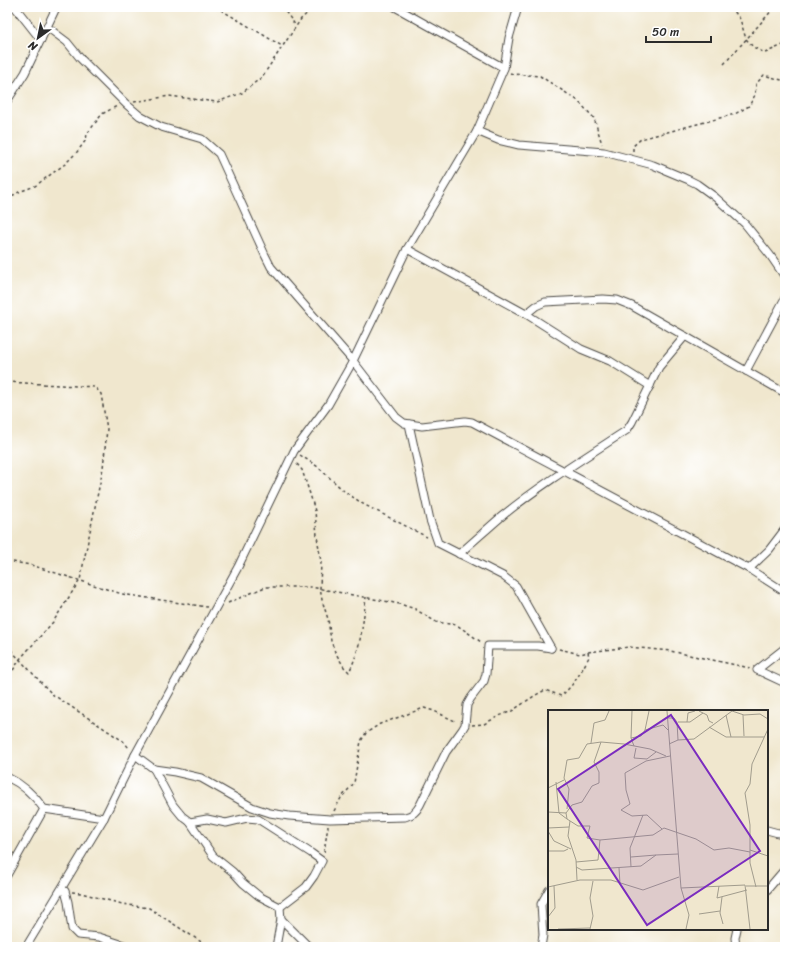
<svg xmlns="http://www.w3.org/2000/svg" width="792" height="954" viewBox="0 0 792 954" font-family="Sriracha,sans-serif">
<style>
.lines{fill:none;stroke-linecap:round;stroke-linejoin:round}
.street-casing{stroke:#494743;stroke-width:9}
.path{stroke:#494743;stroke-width:1.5;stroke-dasharray:3 3;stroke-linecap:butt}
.street{stroke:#fff;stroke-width:7}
.inset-road{fill:none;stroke:#a19c8d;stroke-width:1}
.view{fill:#7b2cbf;fill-opacity:0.15;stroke:#7b2cbf;stroke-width:2}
.inset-edge{fill:none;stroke:#2b2b2b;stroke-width:2}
</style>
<rect width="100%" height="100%" fill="#fff"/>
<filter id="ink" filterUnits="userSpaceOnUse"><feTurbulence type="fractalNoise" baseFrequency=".025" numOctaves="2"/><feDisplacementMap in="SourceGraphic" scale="8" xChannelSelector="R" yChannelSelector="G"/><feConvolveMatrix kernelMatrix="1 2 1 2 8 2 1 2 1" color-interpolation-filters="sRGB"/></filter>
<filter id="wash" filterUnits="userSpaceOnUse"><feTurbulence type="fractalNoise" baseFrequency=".012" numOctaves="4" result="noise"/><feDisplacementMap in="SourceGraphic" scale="16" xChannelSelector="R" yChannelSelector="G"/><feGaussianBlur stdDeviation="0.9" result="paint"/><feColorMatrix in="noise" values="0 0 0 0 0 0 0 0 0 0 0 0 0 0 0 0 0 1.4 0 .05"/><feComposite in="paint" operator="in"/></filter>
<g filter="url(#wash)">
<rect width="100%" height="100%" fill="#f0e7ce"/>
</g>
<g filter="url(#ink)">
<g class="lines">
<defs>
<g id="street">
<polyline points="15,7 41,40"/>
<polyline points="47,27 67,42 80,58 126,104 140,116 161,127 202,139 219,154 265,255 271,267 353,361 396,417 404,423 422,426 465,421 472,422 749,569 785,592"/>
<polyline points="504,68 509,38 518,7"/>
<polyline points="7,101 25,73 55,10 57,7"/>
<polyline points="477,131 498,140 519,145 604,152 653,165 689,180 697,184 715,197 745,224 770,255 785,277"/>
<polyline points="407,249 526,314 536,306 545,302 603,299 617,300 632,306 785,393"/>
<polyline points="526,314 581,349 610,361 650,386"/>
<polyline points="746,371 785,298"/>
<polyline points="409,424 430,520 438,543 503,576 516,586 551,648"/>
<path d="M459,554c14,-12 28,-25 42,-37 39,-32 83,-59 126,-87l5,-8 27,-55 26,-31"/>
<polyline points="749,569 769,550 785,529"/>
<polyline points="785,648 757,670 785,683"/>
<path d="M135,755l19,14 21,3 26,6 51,29 18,6 19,3 41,3 75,-2c8,-2 11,-5 15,-12l26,-53 16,-22 3,-5 2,-20 4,-7 13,-17 2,-7 2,-28h50l13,2"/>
<polyline points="154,769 173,805 182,816 190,822 213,856 233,872 243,883 259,896 280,907"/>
<path d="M7,777c15,7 28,19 37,32l60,9"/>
<polyline points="190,822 207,819 226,823 247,818 258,819 311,853 322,861 314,876 306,887 280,907"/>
<polyline points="767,830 778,833 785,832"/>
<polyline points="7,875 44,809"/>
<polyline points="767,890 785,869"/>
<polyline points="65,891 68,902 72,929 78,935 99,937 130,947"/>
<polyline points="280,907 281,919 309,947"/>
<polyline points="7,945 11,947"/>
<polyline points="26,947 104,818 135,755 238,567 294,451 328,405 353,361 407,249 477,131 504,68 395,7"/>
<polyline points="276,947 281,919"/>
<polyline points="541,947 543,935 541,904 549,890"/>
<polyline points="736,947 735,938 737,929"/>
</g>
</defs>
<!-- street casing -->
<use href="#street" class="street-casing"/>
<!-- path -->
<g class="path">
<polyline points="216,7 282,46"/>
<polyline points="282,7 296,26"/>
<polyline points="731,7 740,19 746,39 753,47 765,53 785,44"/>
<polyline points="724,64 775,7"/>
<polyline points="510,73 513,74 540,76 577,100 594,118 602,144"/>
<polyline points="134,102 169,96 217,102 242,93 262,77 301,19 314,7"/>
<polyline points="633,151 633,146 641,139 735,114 749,106 755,95 756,84 764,75 785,81"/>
<polyline points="7,199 19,192 35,186 65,164 77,152 86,140 87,134 102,114 117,106"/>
<polyline points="7,382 95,387 101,394 107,429 103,468 80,580 53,622 20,659 7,680"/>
<polyline points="300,455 318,467 344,491 363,504 427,537"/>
<path d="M297,464l5,6 8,24 5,17 2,25 4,26 -1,26 2,12 6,19 3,22 4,11 9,15 5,5c12,-24 14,-49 17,-75"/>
<polyline points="7,561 31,565 122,594 207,607"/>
<polyline points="228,603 265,587 311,587 400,604 415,609 436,622 457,625 481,642"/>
<polyline points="7,646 52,694 123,741 129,748"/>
<polyline points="559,649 580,654 588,652 629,647 670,651 750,668"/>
<path d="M472,725l12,-1 15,-8 13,-5 22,-15 11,-6 16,6c13,-11 20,-24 28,-39l-1,-5"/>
<polyline points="334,811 341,798 354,783 361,741 366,733 380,724 424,708 434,711 457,722"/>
<polyline points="324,852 328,826"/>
<polyline points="72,892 81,893 122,904 149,908 209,947"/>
</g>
<!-- street -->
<use href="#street" class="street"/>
</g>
</g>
<!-- overview -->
<g transform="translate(548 710)">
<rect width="220" height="220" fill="#f0e7ce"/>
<path class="inset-road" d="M84,1l-1,27 3,8M119,1l14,177 64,-3 5,44M151,1l8,4 2,6 4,2M184,1l12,4 16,-1 8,5M178,5l5,22M195,5l1,21M120,8h6l3,4 1,18M130,12h12l13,-9M139,12l1,-9 7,-2M161,17l17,10h38M97,20l18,-5 5,5M83,28l10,-2 4,-6 4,-19M53,32l-7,20 5,10v11l-7,3 -10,16 -10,3 -6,8 1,6 11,7h12l-3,12 13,2 53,-5 11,-7 32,11 18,11 15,-2 21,4M43,33l3,-20 11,-3 4,-9M121,34l9,-4 16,-1 38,-28M88,38l-2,10 13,1 9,-7M8,72l3,31 8,6M0,78l16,-8M19,99l2,-20 -5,-11 3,-18 12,-2 8,-14 14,-2 23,2 26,5 16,7M73,100l9,-6 -4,-14 -1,-17 21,-12 24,-5M73,100l11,6 15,-1 15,14M0,102l18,1M22,111l-2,15 8,24 1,20M0,118l21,-1M0,121l6,10 17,8M202,140l18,6M0,141h16l4,-2M83,147l25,-2M28,152l22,-2 2,-20M28,157l6,3 59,-4 15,-11 22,-1M83,157l-1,-19 13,-33M71,158l1,16M171,176l-2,12 30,-8M198,176h22M0,177l32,-7h31l32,10 36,-13M208,177l-6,-24v-38l-5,-32 5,-9 2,-20 16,-35M133,178l8,27 -3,14M174,187l-2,16 3,11M151,204l21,-3M0,207l7,-9 -1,-22M10,219l32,-1M42,219l3,-13 -3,-18 3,-17"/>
<path class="view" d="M123,5l89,136 -113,74 -89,-136z"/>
<rect width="220" height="220" class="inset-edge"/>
</g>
<!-- margin -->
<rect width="792" height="954" fill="none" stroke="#fff" stroke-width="24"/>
<!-- north arrow -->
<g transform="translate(38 38) rotate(213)" stroke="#ffffff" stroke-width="3" paint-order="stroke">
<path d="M0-3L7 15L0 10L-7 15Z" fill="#2b2b2b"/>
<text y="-6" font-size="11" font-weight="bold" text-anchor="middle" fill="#2b2b2b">N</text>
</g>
<!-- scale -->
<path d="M646 36v6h65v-6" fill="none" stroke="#2b2b2b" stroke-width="2"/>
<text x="652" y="36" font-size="12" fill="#2b2b2b" stroke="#ffffff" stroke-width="3" paint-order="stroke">50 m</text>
</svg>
